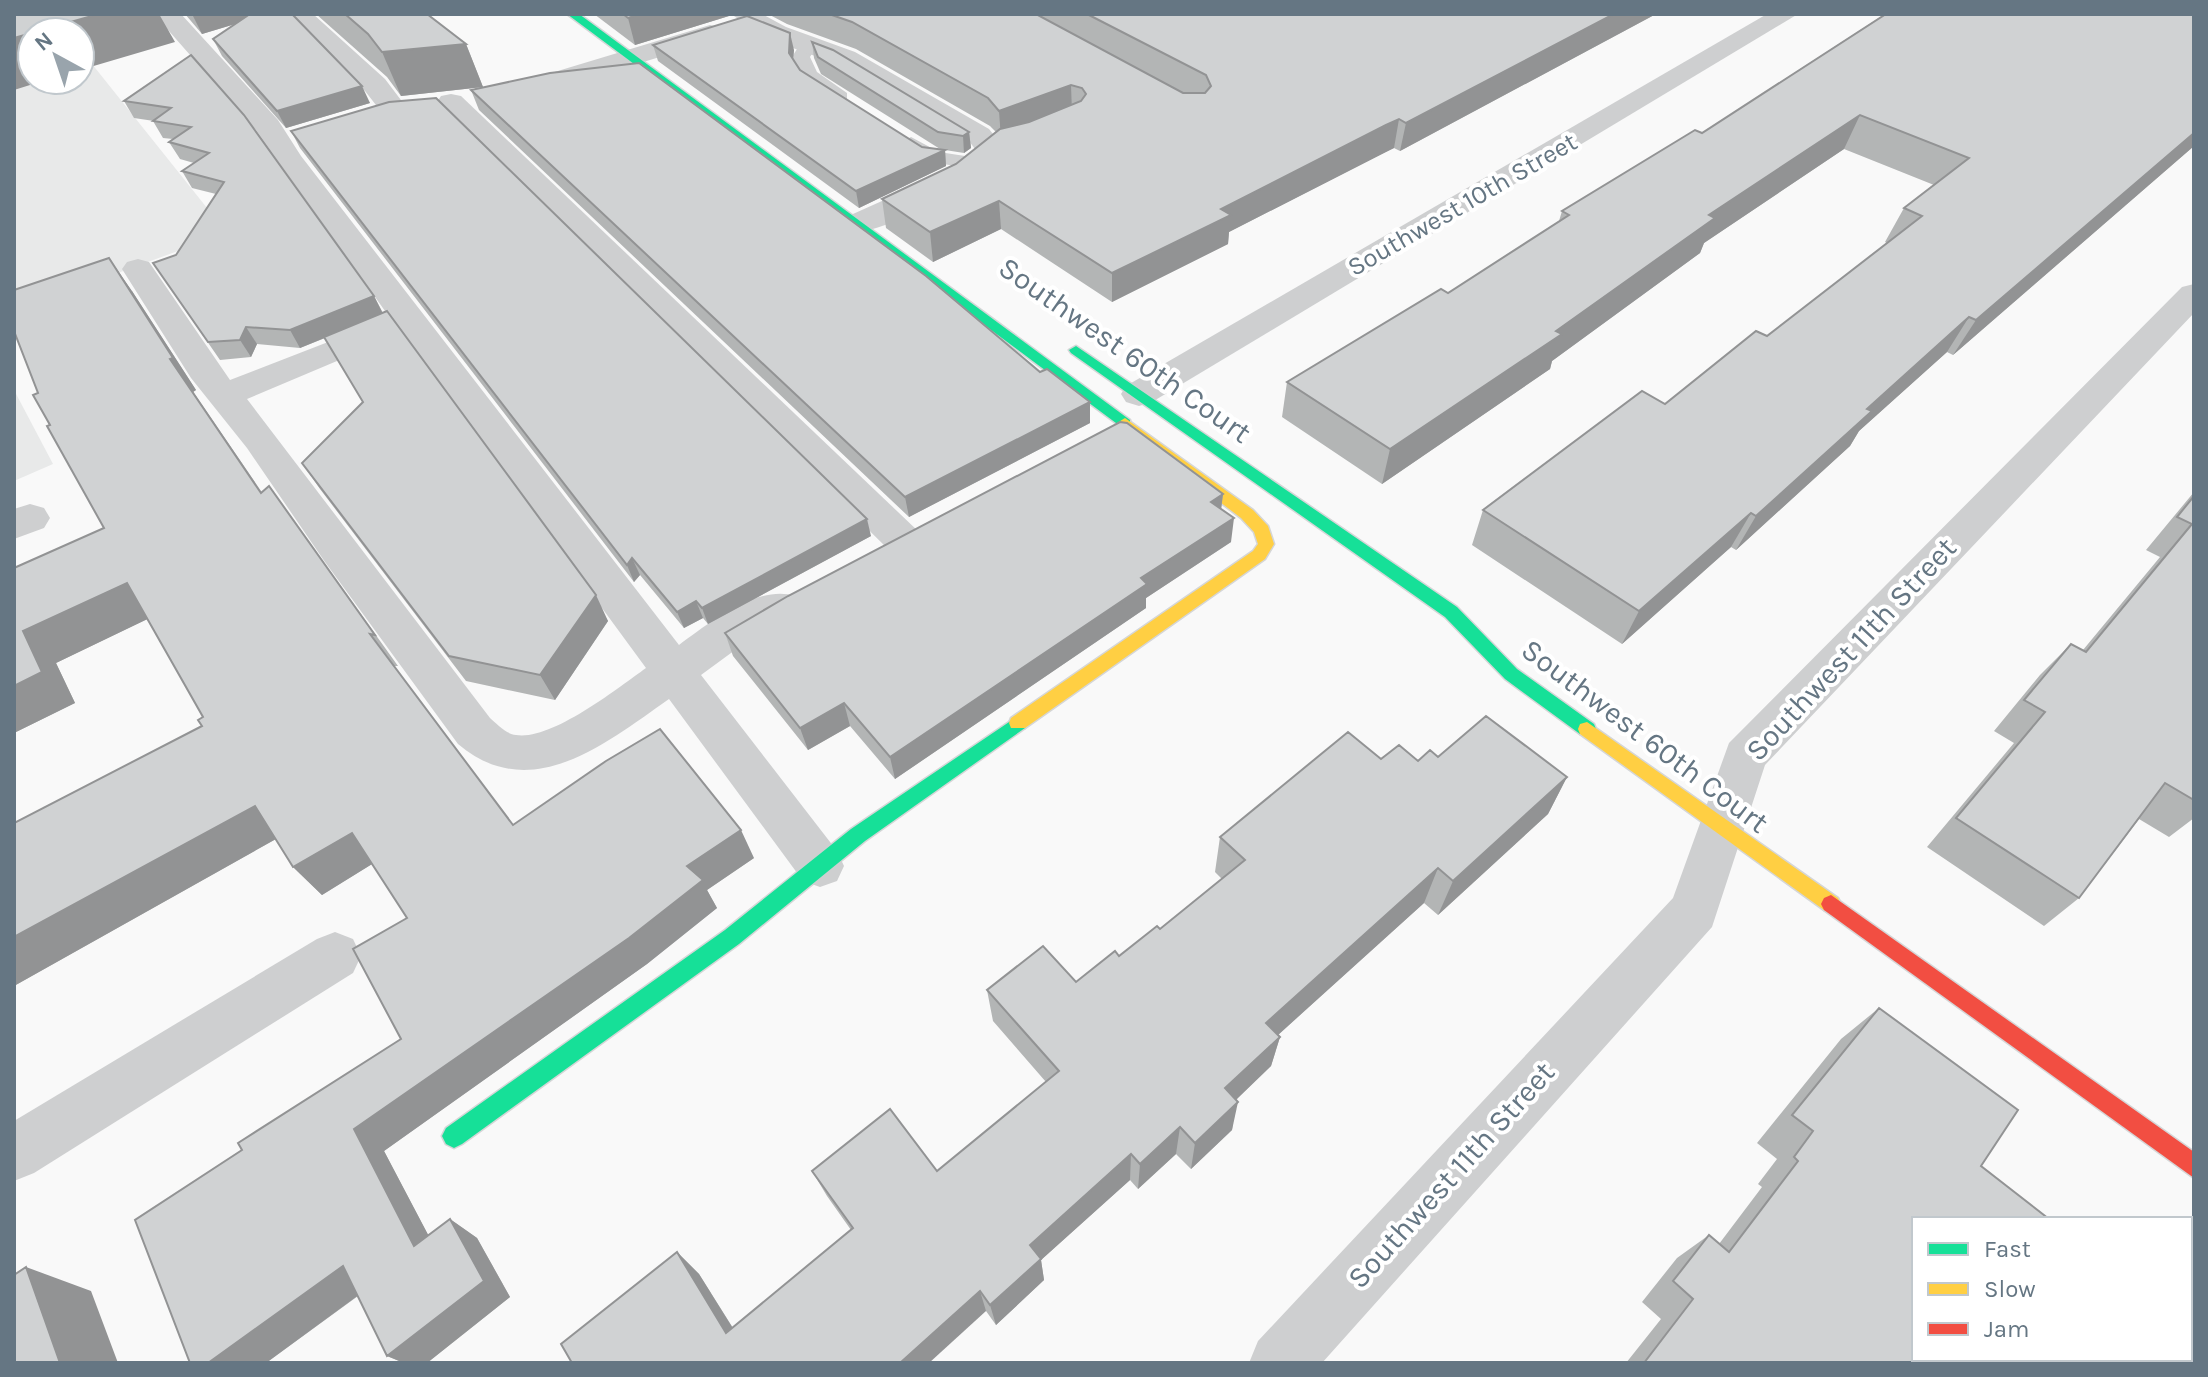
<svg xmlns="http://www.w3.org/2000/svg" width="2208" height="1377" viewBox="0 0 2208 1377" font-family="Karla,sans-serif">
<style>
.built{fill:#e8e9e9}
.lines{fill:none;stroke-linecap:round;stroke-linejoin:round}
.fast-casing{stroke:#d5d6d7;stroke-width:3}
.slow-casing{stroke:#d5d6d7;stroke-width:3}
.jam-casing{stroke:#d5d6d7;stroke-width:3}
.lane{fill:#cecfd0;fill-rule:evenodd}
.street{fill:#cecfd0;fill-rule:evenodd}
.fast{fill:#16e098;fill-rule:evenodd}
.slow{fill:#ffcf43;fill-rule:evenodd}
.jam{fill:#f24e42;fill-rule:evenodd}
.wall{fill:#b3b5b5}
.shaded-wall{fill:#929394}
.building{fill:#d0d2d3;stroke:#929394;stroke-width:2}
.labels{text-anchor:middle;stroke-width:8;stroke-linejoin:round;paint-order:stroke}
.far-street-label{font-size:26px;fill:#657683;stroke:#fff}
.street-label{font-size:30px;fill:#657683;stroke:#fff}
</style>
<rect width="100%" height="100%" fill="#f9f9f9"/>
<!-- built -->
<g class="built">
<polygon points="14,14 32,32 32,80 80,80 80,49 227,233 14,311"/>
<polygon points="14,390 53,464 14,481"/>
</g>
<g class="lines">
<defs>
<g id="fast">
<polygon points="567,14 579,14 1130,420 1130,426 1120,426"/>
<polygon points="1076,346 1457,607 1517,669 1594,724 1596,729 1594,734 1580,734 1505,679 1445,617 1071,353 1069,350"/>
<polygon points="1018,716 1025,718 1027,723 1025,728 865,841 739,944 462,1144 454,1148 446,1144 442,1136 446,1128 725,930 851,829"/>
</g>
<g id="slow">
<polygon points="1125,418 1253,510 1268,526 1274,544 1265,559 1025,728 1011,728 1009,723 1011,718 1253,551 1258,544 1254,532 1241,518 1120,426 1117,423"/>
<polygon points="1587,722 1838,898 1841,904 1838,910 1831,913 1824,910 1580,734 1578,729 1580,724"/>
</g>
<polygon id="jam" points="1831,895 2194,1152 2194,1178 1824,910 1821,904 1824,898"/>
</defs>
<!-- fast casing -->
<use href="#fast" class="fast-casing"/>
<!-- slow casing -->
<use href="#slow" class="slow-casing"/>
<!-- jam casing -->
<use href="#jam" class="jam-casing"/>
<!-- lane -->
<g class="lane">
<path d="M808,40l9,5 -7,12 7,15 30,21v8c-23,6 -50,-23 -55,-44l10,-16z"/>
<polygon points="911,137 939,152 978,158 988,164 978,170 926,161 901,143"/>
</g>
<!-- street -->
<g class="street">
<path d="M154,14h27l97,106 23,36 378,489c29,-21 78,-61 116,-49l6,11 -6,11 -49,24 -45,33 136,176 7,15 -7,15 -17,6 -17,-6 -134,-182c-63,44 -138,107 -211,45l-133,-182 -78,-114 -56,-70 -69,-109 5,-7 11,-3 11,3 81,118 160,-62 -134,-188zM401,334l245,334c-28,20 -95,73 -130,67 -10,-1 -19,-11 -26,-17l-243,-319z"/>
<polygon points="285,14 313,14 385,79 407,108 403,114 383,114 365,91"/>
<path d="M731,14h31l24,13 69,25 134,77 16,20c-8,11 -14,20 -25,27 -25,18 -108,63 -136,56l-5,-7 5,-7 96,-43 35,-26 -6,-8 -132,-77 -69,-25z"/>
<polygon points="1767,14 1798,14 1152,402 1139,406 1126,402 1121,394 1126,386"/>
<polygon points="710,25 719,27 723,33 719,39 538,94 528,92 524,86 528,80"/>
<polygon points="451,94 461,96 919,532 925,542 919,552 905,556 891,552 441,108 437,102 441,96"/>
<polygon points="2194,284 2194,313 1765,765 1712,927 1322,1363 1249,1363 1258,1341 1673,898 1729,743 2182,287"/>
<polygon points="30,504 44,508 50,518 44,528 14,539 14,509"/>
<polygon points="335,932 353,939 361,956 353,973 34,1173 14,1181 14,1121 317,939"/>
</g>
<!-- fast -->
<use href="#fast" class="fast"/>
<!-- slow -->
<use href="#slow" class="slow"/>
<!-- jam -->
<use href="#jam" class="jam"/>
</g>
<!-- wall -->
<g class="wall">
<polygon points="185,14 292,14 370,103 286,128 222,56 213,39 235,24 202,34"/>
<polygon points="316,14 427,14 466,44 483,87 1040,372 1090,402 1090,423 909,517 479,110 471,90 483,87 401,96 387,77"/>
<polygon points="594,14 730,14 729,16 635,45"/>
<polygon points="768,14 1656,14 1400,151 1394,148 1381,154 1229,232 1228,244 1112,302 1001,229 933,262 886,228 882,199 956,164 996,132 990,126 856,49 787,24"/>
<polygon points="1885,14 2194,14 2194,146 1953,355 1947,352 1859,431 1850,446 1736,550 1731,547 1622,644 1472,545 1483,510 1665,404 1767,336 1887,243 1885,242 1904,208 1934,185 1844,149 1704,243 1700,253 1552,361 1550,369 1382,484 1282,417 1287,382 1448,293 1559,221 1562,211 1702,133"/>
<polygon points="812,42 969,132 971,148 964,153 945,150 946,166 859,208 658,61 653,45 794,50 793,59 800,70 922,147 940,149 821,74 814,58"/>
<polygon points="191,55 374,296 383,313 608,621 555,700 466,681 320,489 302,463 363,402 325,338 300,348 257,344 251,357 220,360 153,263 176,255 216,194 192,188 182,171 194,163 180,159 169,142 173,139 163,138 153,121 154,121 134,118 124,101"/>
<polygon points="291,131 871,536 708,624 703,618 684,628 640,575 634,582 300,148"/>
<polygon points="132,291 196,390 193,392 262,493 269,486 398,666 394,666 513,825 754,858 707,890 717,908 647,964 384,1151 428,1235 450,1219 477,1238 510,1297 427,1363 404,1363 387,1356 358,1296 266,1363 242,1150 401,1039 407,918 372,864 322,895 293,867 276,839 14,986 14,823 202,726 203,717 147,619 56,663 75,703 14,733 104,528 50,425 38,393"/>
<polygon points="2194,492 2194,818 2169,837 2139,819 2079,898 2044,926 1927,847 2014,743 1994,731 2040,675 2071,644 2083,650 2160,557 2146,550"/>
<polygon points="1223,494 1221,509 1231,542 1146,598 1146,608 895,779 850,726 808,750 733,656 725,633"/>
<polygon points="1438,757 1567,777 1548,814 1438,915 1424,903 1278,1035 1280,1037 1271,1066 1236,1100 1232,1130 1191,1169 1176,1154 1138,1189 1130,1180 1041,1260 1044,1280 996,1325 986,1311 572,1363 677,1252 699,1274 733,1328 851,1230 827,1196 812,1171 937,1171 1046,1082 993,1021 987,990 1076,982 1119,956 1160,929 1222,879 1215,872 1220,837 1381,759 1418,761"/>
<polygon points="1879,1008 1914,1219 1952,1363 1626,1363 1661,1319 1642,1302 1677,1258 1709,1235 1719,1244 1762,1187 1758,1184 1777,1159 1757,1143 1841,1039"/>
</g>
<!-- shaded-wall -->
<g class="shaded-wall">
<polygon points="99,14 159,14 175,42 80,70 80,32 35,32"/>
<polygon points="192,14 268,14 202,34"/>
<polygon points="640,14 730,14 729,16 635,45 628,18"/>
<polygon points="1614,14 1656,14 1400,151 1406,123"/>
<polygon points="32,33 32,80 46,80 14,90 14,38"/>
<polygon points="790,33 794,50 792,69 789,53"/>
<polygon points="466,44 483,87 401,96 382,52"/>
<polygon points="1071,85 1072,113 1001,139 999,111"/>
<polygon points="362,86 370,103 286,128 277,111"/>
<polygon points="1860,115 1844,149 1704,243 1700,253 1552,361 1550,369 1382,484 1390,449 1556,331 1709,215"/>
<polygon points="1399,119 1394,148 1229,232 1228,244 1112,302 1112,273 1221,209"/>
<polygon points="969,132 971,148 964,153 963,136"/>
<polygon points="2194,133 2194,146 1953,355 1976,320"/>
<polygon points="945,150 946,166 859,208 856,191"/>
<polygon points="999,201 1001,229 933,262 930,232"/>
<polygon points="109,258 132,291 196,390 193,392 285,526 170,359"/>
<polygon points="374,296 383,314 300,348 290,330"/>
<polygon points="1969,317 1947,352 1859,431 1850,446 1736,550 1756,516 1867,409"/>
<polygon points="246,327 257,344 251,357 240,340"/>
<polygon points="1090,402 1090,423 909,517 905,497"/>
<polygon points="1223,494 1220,518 1211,502"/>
<polygon points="1751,513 1731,547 1622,644 1639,611"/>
<polygon points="1234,518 1231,542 1146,598 1146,608 895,779 890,757 1141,578"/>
<polygon points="867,519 871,536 708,624 702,608"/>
<polygon points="632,558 640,575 634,582 627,565"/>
<polygon points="127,583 156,615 56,663 75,703 14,733 14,686 23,631"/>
<polygon points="596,595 608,621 555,700 540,675"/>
<polygon points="696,601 703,618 684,628 677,612"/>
<polygon points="844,703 850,726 808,750 800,728"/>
<polygon points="1567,777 1548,814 1438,915 1453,881"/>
<polygon points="255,806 283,835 14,986 14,937"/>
<polygon points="741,830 754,858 707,890 717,908 647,964 384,1151 443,1263 414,1246 354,1129 687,866"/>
<polygon points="352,833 377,861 322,895 293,867"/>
<polygon points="1438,868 1424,903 1258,1053 1266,1023"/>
<polygon points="1280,1037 1271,1066 1219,1116 1225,1088"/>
<polygon points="1238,1102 1232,1130 1191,1169 1195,1143"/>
<polygon points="1180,1127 1176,1154 1138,1189 1140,1164"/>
<polygon points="1131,1154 1130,1180 1041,1260 1044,1280 996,1325 990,1305 1030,1245"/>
<polygon points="450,1219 477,1238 510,1297 427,1363 404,1363 387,1356"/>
<polygon points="677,1252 699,1274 747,1351 726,1333"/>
<polygon points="343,1266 375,1283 266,1363 208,1363"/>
<polygon points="26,1267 91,1291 118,1363 60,1363"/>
<polygon points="980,1291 986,1311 929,1363 900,1363"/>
</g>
<!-- building -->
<g class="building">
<polygon points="14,14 99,14 14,38"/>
<polygon points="250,14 292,14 362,86 277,111 213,39"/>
<polygon points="345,14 427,14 466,44 382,52 368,34"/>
<polygon points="623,14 640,14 628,18"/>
<polygon points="829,14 1036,14 1183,93 1205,93 1211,86 1206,75 1087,14 1614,14 1406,123 1399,119 1386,125 1221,209 1231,215 1112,273 999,201 930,232 882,199 956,164 1000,129 1029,122 1081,101 1086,94 1082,88 1071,85 999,111 988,98 852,22"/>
<polygon points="1886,14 2194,15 2194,133 1976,320 1969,317 1867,409 1872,411 1756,516 1751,513 1639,611 1483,510 1642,391 1665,404 1756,331 1767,336 1922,216 1904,208 1969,158 1860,115 1709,215 1715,218 1556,331 1562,334 1390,449 1287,382 1441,289 1448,293 1569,215 1562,211 1695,130 1702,133"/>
<polygon points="747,16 790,33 789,53 800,70 922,147 945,150 856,191 653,45"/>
<polygon points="812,42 833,50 969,132 963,136 938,132 818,57"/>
<polygon points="191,55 244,115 374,296 290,330 246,327 240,340 208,342 153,263 176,255 224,182 182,171 209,153 169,142 191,127 153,121 171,108 124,101"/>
<polygon points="639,63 926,276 1040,372 1047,369 1090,402 905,497 471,90 550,73"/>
<polygon points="436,98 867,519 702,608 696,601 677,612 632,558 627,565 291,131 389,102"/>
<polygon points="109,258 173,358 170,359 261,493 269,486 375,635 370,634 513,825 606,761 660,729 741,830 687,866 703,880 629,938 354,1129 414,1246 450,1219 484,1281 387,1356 343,1266 208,1363 190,1363 135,1220 242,1150 238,1143 401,1039 353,949 407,918 352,833 293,867 255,806 14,937 14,823 202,726 198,720 203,717 127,583 23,631 42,672 14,686 14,568 104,528 47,426 50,425 33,395 38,393 14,331 14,290"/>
<polygon points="387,311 596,595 540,675 449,656 302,463 363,402 324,337"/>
<polygon points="1120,422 1127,423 1223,494 1211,502 1234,518 1141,578 1147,584 890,757 844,703 800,728 725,633 788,596"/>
<polygon points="2194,496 2194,800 2165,783 2079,898 1956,818 2045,712 2024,700 2071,644 2086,652 2192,524 2177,517"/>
<polygon points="1486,716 1567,777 1453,881 1438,868 1266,1023 1280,1037 1225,1088 1238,1102 1195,1143 1180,1127 1140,1164 1131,1154 1030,1245 1041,1259 990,1305 980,1291 900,1363 572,1363 561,1344 677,1252 726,1333 853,1228 812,1171 890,1109 937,1171 1059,1071 987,990 1043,946 1076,982 1115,951 1119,956 1157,926 1160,929 1245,860 1220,837 1348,732 1381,759 1399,745 1418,761 1430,750 1438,757"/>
<polygon points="1879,1008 2018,1110 1981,1166 2049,1219 1914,1219 1914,1359 1955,1359 1952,1363 1644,1363 1693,1299 1673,1281 1709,1235 1729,1252 1798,1161 1794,1157 1813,1131 1792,1115"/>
<polygon points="26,1267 60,1363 14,1363 14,1275"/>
</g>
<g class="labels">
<!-- far-street labels -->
<g class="far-street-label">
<text transform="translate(1462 204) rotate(-30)" y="9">Southwest 10th Street</text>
</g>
<!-- street labels -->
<g class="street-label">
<text transform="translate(1125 350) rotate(35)" y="10">Southwest 60th Court</text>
<text transform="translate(1851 649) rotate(-47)" y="10">Southwest 11th Street</text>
<text transform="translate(1645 736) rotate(37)" y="10">Southwest 60th Court</text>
<text transform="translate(1451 1175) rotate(-48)" y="10">Southwest 11th Street</text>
</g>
</g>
<!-- border -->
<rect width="2208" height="1377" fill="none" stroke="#657683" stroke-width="32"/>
<!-- legend -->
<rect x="1912" y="1217" width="280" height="144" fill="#ffffff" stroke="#c1c8cd" stroke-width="2"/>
<rect x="1928" y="1243" width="40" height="12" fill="#16e098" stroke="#c1c8cd" stroke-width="2"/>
<text x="1984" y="1257" font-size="24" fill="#657683">Fast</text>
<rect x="1928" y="1283" width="40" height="12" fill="#ffcf43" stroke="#c1c8cd" stroke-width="2"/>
<text x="1984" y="1297" font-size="24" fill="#657683">Slow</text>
<rect x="1928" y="1323" width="40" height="12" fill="#f24e42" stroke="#c1c8cd" stroke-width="2"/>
<text x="1984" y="1337" font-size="24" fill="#657683">Jam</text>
<!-- north arrow -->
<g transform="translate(56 56) rotate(320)"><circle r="38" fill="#ffffff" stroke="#c1c8cd" stroke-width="2"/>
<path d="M0-6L14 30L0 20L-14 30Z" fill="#99a4ac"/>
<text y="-12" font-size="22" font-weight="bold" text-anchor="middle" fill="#657683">N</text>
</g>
</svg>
